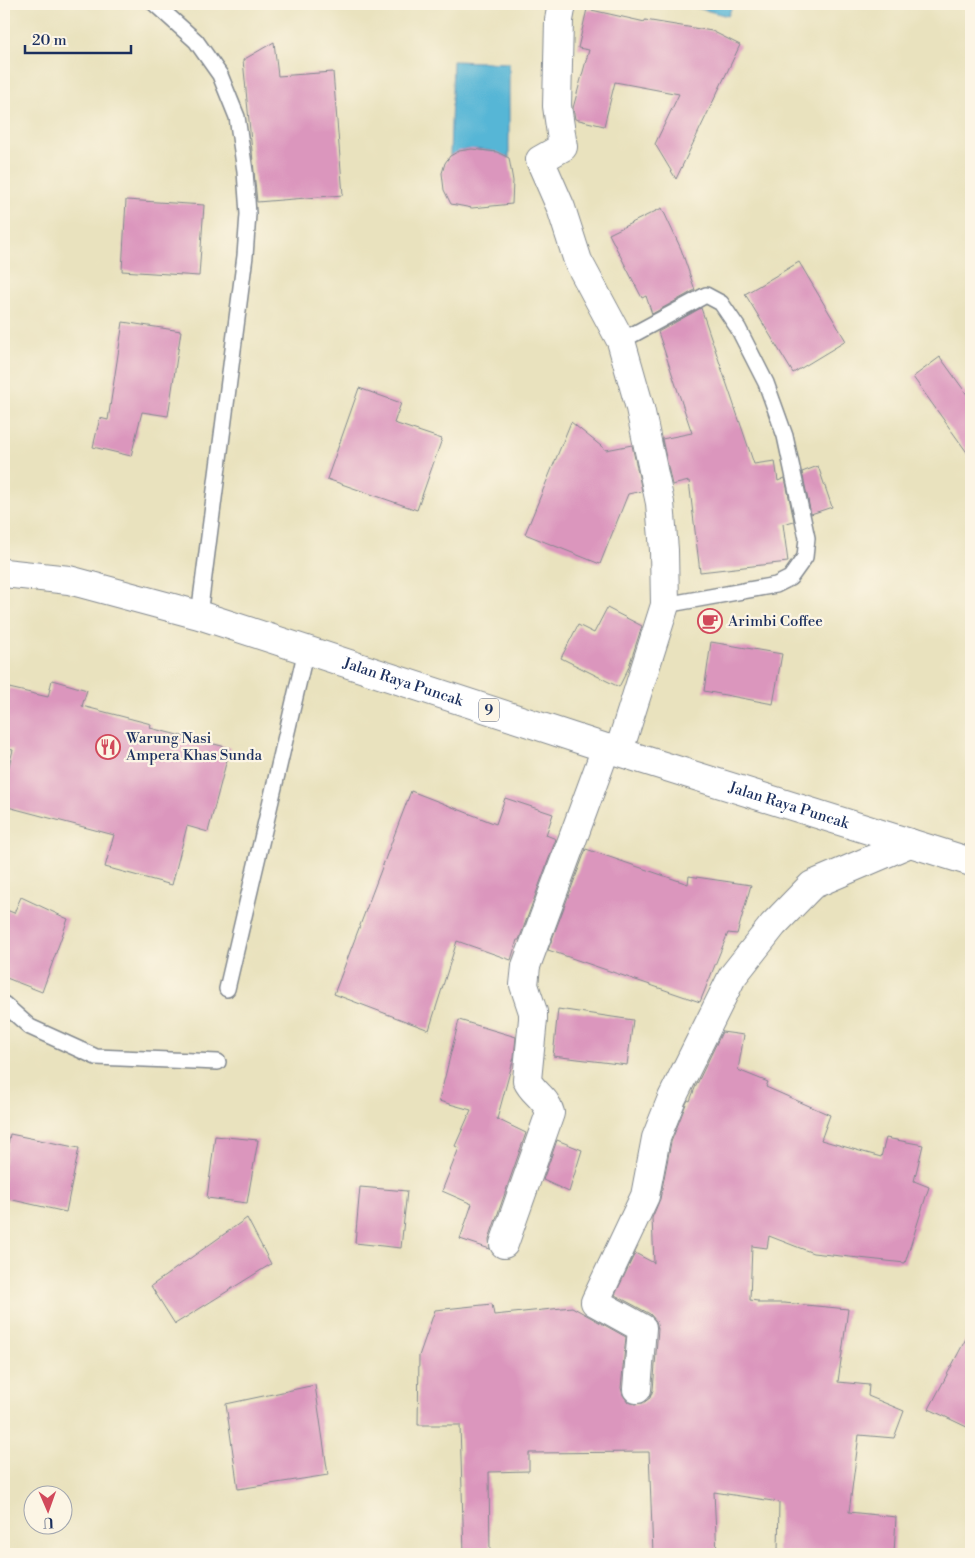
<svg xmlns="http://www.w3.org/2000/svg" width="975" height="1558" viewBox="0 0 975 1558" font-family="'Libre Bodoni',serif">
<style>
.water{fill:#57b6d6;stroke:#39729a}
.building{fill:#db96bd}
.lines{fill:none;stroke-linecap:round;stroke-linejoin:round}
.service-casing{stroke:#82888e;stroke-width:18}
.minor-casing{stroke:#82888e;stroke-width:30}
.trunk-casing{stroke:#82888e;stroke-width:30}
.service{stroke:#fff;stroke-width:15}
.minor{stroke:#fff;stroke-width:28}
.trunk{stroke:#fff;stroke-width:28}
.labels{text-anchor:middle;stroke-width:4.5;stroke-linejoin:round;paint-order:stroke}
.shield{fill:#fcf5e5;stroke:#5e6a86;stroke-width:1}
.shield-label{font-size:14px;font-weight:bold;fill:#1b2f5e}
.poi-label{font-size:15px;fill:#1b2f5e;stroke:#fcf5e5;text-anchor:start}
.street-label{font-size:15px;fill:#1b2f5e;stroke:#fcf5e5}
</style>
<rect width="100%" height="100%" fill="#fcf5e5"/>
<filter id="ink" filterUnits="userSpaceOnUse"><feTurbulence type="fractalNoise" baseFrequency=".02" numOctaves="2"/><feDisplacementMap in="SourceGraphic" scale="10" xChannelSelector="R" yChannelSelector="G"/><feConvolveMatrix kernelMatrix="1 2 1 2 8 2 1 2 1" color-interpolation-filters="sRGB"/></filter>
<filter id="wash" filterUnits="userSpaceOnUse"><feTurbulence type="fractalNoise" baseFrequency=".0096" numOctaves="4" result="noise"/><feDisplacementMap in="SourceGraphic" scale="20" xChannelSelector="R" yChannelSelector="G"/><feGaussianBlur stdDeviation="1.12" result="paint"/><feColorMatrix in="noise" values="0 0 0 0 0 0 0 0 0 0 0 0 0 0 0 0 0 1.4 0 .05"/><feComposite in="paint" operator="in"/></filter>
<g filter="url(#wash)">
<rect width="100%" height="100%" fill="#e9e2be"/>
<!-- water -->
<g class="water">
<polygon points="682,4 733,4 728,16"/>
<path d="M453,61l56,2v95c-19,-9 -41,-13 -59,-2z"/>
</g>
<g id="blocks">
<!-- building -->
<g class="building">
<polygon points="587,9 645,22 645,20 712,31 740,45 676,179 655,144 679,94 615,82 604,126 575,119 573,108 589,50 578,48"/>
<polygon points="274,42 278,76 333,72 343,195 257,202 243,60"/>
<polygon points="472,149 497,152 509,158 513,181 512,204 472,208 451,204 444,190 442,173 445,163 450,156 459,151"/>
<polygon points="126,200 204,205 199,276 122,271"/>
<polygon points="662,208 681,249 695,290 652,314 646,296 642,298 609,234"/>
<polygon points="799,262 846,341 793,373 745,294"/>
<polygon points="701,308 754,464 775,461 778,481 785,478 794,521 783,524 788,562 700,572 689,481 672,485 662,439 692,433 658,332"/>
<polygon points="123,322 181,331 168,416 142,412 131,456 93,447 100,418 108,420"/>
<polygon points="940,357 971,400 971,458 913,377"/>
<polygon points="359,388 401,403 394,423 442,439 417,510 327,479"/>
<polygon points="571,422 606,450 632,445 642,491 628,494 600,564 525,534"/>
<polygon points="818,466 832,507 811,514 802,472"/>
<polygon points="607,608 642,626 628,669 619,687 561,658 578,625 594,633"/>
<polygon points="711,642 782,654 773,704 704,691"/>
<polygon points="52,680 87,690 82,706 151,724 150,728 230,748 208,832 187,826 172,885 105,867 114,835 4,806 4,785 13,750 4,748 4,708 9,688 48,697"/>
<polygon points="411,791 496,824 505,798 553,814 546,835 556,839 519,940 517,940 511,960 457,941 429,1030 334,994"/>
<polygon points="586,849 688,884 689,876 751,885 737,934 728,933 700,1002 548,950"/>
<polygon points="21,897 68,919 42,992 4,977 4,909 14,913"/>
<polygon points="558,1009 633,1020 627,1065 553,1056"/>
<polygon points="459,1020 516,1037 514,1057 497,1119 526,1133 489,1239 490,1249 460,1239 472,1204 442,1191 459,1148 455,1146 471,1110 439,1101"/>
<polygon points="722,1032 744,1035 738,1070 768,1082 766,1087 830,1115 821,1140 881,1157 886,1138 923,1145 914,1181 929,1187 905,1263 813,1253 769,1236 767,1248 752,1246 750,1300 758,1301 758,1303 784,1303 848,1309 838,1382 869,1385 868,1396 904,1411 894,1438 859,1435 849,1512 896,1517 894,1554 778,1552 779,1502 714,1492 717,1554 653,1554 649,1452 529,1453 529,1471 489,1472 490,1554 464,1554 460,1425 418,1425 419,1356 435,1310 492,1304 494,1315 572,1307 626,1337 621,1388 623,1395 628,1402 635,1404 643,1403 650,1398 653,1390 658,1329 656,1321 650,1314 615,1295 635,1253 654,1263 652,1218 660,1199 671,1142 686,1104 688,1100 690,1101 695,1088"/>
<polygon points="10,1134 79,1148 66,1212 4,1198 4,1164"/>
<polygon points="215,1136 258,1140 247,1203 207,1198"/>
<polygon points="557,1140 582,1150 569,1192 543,1180"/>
<polygon points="360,1187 407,1191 401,1248 355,1243"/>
<polygon points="247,1218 271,1264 175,1324 151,1286"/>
<polygon points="971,1329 971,1429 929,1409"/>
<polygon points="315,1385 328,1475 238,1489 226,1404"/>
</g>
</g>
</g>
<g filter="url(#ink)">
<use href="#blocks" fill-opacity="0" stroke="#82888e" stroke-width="1"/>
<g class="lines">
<defs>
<g id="service">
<polyline points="155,4 196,41 220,75 237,117 245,171 248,214 245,256 199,615"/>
<polyline points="621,341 706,295 721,303 738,328 766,383 785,436 807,538 805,557 790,578 776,585 665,605"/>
<polyline points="227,989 306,650"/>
<polyline points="4,1004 30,1027 96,1057 218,1062"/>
</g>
<g id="minor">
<polyline points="562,4 559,20 557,106 563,147 540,160 561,208 578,261 621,341 640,408 660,503 664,550 665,605 619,751"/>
<path d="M504,1244l46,-131c-4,-16 -17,-19 -23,-33l6,-61v-7l-9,-27 2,-19 80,-218"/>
<polyline points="637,1389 642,1328 595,1302 645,1196 656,1138 672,1098 732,977 773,925 812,885 910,843"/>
</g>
<g id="trunk">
<path id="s1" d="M4,573l65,7 130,35 407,133 365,114"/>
</g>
</defs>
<!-- service casing -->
<use href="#service" class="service-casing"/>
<!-- minor casing -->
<use href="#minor" class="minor-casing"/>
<!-- trunk casing -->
<use href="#trunk" class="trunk-casing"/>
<!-- service -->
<use href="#service" class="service"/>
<!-- minor -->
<use href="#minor" class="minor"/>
<!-- trunk -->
<use href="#trunk" class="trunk"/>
</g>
</g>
<!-- icons -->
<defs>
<symbol id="cafe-ring" viewBox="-11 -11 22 22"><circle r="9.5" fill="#fcf5e5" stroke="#d1495b" stroke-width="1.5"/><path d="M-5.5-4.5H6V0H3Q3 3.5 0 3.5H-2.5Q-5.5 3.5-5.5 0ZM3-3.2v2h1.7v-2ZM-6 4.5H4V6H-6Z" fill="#d1495b"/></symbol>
<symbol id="restaurant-ring" viewBox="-11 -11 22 22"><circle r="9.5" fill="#fcf5e5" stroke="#d1495b" stroke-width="1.5"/><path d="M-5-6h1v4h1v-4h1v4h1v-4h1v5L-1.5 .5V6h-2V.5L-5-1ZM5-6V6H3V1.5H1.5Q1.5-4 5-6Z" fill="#d1495b"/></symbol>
</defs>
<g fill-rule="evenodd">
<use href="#cafe-ring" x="696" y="607" width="28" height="28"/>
<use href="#restaurant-ring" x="94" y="733" width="28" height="28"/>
</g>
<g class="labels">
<!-- shield labels -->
<rect class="shield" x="479" y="698.5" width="20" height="23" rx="4"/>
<g class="shield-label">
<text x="489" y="715">9</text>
</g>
<!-- poi labels -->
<g class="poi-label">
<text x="728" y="626">Arimbi Coffee</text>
<text x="126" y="743">Warung Nasi<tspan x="126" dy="17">Ampera Khas Sunda</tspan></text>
</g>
<!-- street labels -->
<g class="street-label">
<text dy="5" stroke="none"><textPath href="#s1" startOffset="415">Jalan Raya Puncak</textPath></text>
<text dy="5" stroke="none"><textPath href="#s1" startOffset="820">Jalan Raya Puncak</textPath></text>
</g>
</g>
<!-- margin -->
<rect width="975" height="1558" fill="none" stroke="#fcf5e5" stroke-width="20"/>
<!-- north arrow -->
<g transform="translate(48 1510) rotate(178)"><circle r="24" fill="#fcf5e5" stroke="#a2a6af"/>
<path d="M0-4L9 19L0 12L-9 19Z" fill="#d1495b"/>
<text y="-8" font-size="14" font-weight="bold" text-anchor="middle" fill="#1b2f5e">U</text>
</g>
<!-- scale -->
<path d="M25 45v8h106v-8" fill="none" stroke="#1b2f5e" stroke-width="2.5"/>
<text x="32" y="45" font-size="15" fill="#1b2f5e" stroke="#fcf5e5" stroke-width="4" paint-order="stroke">20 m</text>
</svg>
